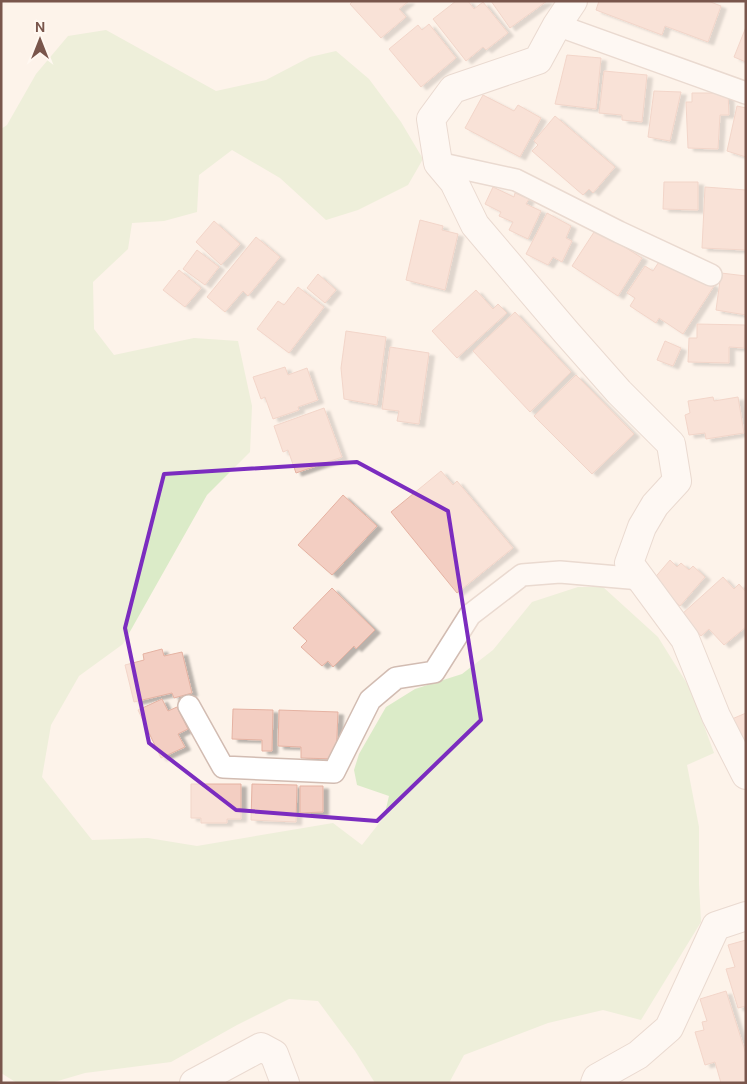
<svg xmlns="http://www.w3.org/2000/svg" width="747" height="1084" viewBox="0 0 747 1084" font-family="'DM Sans',sans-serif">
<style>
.green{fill:#dbebc8}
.building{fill:#f3cec2;stroke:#e5b2a2;filter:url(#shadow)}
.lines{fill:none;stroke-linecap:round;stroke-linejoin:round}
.lane-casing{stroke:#d2bcb2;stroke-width:24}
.street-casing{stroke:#d2bcb2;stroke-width:30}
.lane{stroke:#fff;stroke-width:21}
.street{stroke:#fff;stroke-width:28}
.marked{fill:none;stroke:#7b2cbf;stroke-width:4;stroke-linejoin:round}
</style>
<defs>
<filter id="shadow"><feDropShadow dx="5.5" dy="3" stdDeviation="1" flood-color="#0004"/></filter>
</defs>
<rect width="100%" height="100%" fill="#fdf3ea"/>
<!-- green -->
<polygon class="green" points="106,30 216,91 266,80 310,57 336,51 369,79 401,122 423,159 408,185 358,210 326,220 280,178 232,150 199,175 197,212 164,221 132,223 128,249 93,282 94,329 114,355 194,338 238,341 252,406 250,452 207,495 123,644 79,676 51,725 42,777 92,840 148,838 197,846 333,823 362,845 384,817 389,796 357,785 354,770 359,754 386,707 415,689 462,674 493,650 532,602 578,587 603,587 658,637 691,690 714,753 687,765 699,827 699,884 701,922 641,1020 603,1010 548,1023 464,1055 449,1083 375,1083 355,1051 318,1001 289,999 237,1025 171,1062 85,1073 51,1083 17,1083 1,1073 1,129 7,125 36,74 68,36"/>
<!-- building -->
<g class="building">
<polygon points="353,1 409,1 399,9 406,17 381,38 350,4"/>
<polygon points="456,1 468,1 474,9 483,2 508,33 486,50 483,47 466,61 433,19"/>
<polygon points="491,1 547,1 510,28"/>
<polygon points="599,1 708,1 721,6 708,42 665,26 662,35 596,10"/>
<polygon points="429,24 456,58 421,87 389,49 418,25 422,30"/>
<polygon points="746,27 746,62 734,57"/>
<polygon points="567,55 601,58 596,109 555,104"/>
<polygon points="604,71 647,75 642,122 622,120 622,115 599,113"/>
<polygon points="654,91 681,92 670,141 648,137"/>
<polygon points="692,93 728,93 729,115 720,115 718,149 688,148 686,102 692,102"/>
<polygon points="483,95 514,111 518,105 541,118 520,157 465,128"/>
<polygon points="737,106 746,108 746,157 727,151"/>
<polygon points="555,116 615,167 593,193 589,189 583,195 532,151 538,145 534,141"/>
<polygon points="664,182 698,182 698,210 663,209"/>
<polygon points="493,187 514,197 515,193 529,199 526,204 541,211 528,239 509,230 513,222 499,216 501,212 485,204"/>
<polygon points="705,187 746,190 746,250 702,248"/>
<polygon points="547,213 571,226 566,238 572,241 562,262 553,257 548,265 526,254"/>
<polygon points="420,220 443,226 442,230 458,234 445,290 406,280"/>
<polygon points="214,221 240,244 221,265 196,242"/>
<polygon points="596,229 642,258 618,296 572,266"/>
<polygon points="256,237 280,257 248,296 243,291 225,312 207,297"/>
<polygon points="197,250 219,267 205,285 183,269"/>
<polygon points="664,254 714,286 683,334 659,318 656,323 630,306 635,298 627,293 645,266 653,271"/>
<polygon points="179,270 201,288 185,307 163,290"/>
<polygon points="721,273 746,276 746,315 716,310"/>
<polygon points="318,274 336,290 325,303 307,288"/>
<polygon points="298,287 324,307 289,353 257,329 278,301 284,305"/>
<polygon points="476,290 493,309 498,304 507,313 457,358 432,331"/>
<polygon points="515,312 571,372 530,412 473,351"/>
<polygon points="697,324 745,325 744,348 729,347 729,363 688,362 689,338 697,338"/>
<polygon points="346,331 386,337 377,405 344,399 341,368"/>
<polygon points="665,341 681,348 673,366 657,360"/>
<polygon points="390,347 429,353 419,424 397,421 399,411 382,409"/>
<polygon points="285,367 288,375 307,368 318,400 298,407 299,410 273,419 265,397 261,399 253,377"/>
<polygon points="576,375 634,434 592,474 534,416"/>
<polygon points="713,397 714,401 738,397 744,433 706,439 705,433 689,435 685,415 690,413 688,401"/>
<polygon points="324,408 342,457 296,473 288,450 283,452 274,426"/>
<polygon points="441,471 453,485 457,481 513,548 457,593 391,512"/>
<polygon points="343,495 377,526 332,575 298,545"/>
<polygon points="670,560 677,567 681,563 689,570 693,566 705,577 680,606 652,581"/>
<polygon points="723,577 734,589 739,584 746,592 746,627 724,645 709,629 701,636 682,614"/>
<polygon points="332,588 375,630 356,649 354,646 333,667 328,661 322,666 301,647 307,641 293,628"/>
<polygon points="162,649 164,656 182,652 192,693 174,698 172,693 134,702 125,665 144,660 143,654"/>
<polygon points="162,699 168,711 177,707 188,729 178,734 185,747 161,758 138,710"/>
<polygon points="233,709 273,710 272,751 262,751 262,740 232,739"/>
<polygon points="279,710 338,712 336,759 301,758 301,747 278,746"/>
<polygon points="746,713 746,751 732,719"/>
<polygon points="191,784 241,784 241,819 227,819 227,823 201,823 201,818 191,818"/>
<polygon points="252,784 297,785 296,822 251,820"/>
<polygon points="300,786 323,786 323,812 300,813"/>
<polygon points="746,940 746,1006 738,1008 726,969 735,967 728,945"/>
<polygon points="726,991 746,1054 746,1083 721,1083 715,1062 705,1065 695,1032 704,1030 702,1022 707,1021 700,999"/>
</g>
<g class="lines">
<defs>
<g id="lane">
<polyline points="557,25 746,93"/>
<polyline points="438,163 516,180 619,232 711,275"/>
<polyline points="189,706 223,767 334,772 370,700 396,678 434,672 470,615 522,575 560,572 641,579"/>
</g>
<g id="street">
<polyline points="573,1 557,25 538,60 453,89 431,119 438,163 454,182 475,225 566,332 619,392 671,444 677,481 655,505 642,527 629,563 685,639 716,716 746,775"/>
<polyline points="194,1083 261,1047 274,1054 285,1083"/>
<polyline points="595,1083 597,1078 638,1055 669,1028 716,926 746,916"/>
</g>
</defs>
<!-- lane casing -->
<use href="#lane" class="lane-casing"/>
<!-- street casing -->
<use href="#street" class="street-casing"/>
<!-- lane -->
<use href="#lane" class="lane"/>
<!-- street -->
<use href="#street" class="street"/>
</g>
<!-- marked area -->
<path d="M0 0H747V1084H0ZM357,462l91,49 33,209 -104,101 -141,-11 -87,-67 -24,-115 39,-154z" fill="#fdf3ea" fill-opacity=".55" fill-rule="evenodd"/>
<path class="marked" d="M357,462l91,49 33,209 -104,101 -141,-11 -87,-67 -24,-115 39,-154z"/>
<!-- border -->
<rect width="747" height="1084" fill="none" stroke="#79564c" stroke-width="5"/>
<!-- north arrow -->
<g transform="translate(40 40)" stroke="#fff8f1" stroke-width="4" paint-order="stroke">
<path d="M0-4L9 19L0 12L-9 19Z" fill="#79564c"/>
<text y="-8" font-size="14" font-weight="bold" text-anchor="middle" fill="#79564c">N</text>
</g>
</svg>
